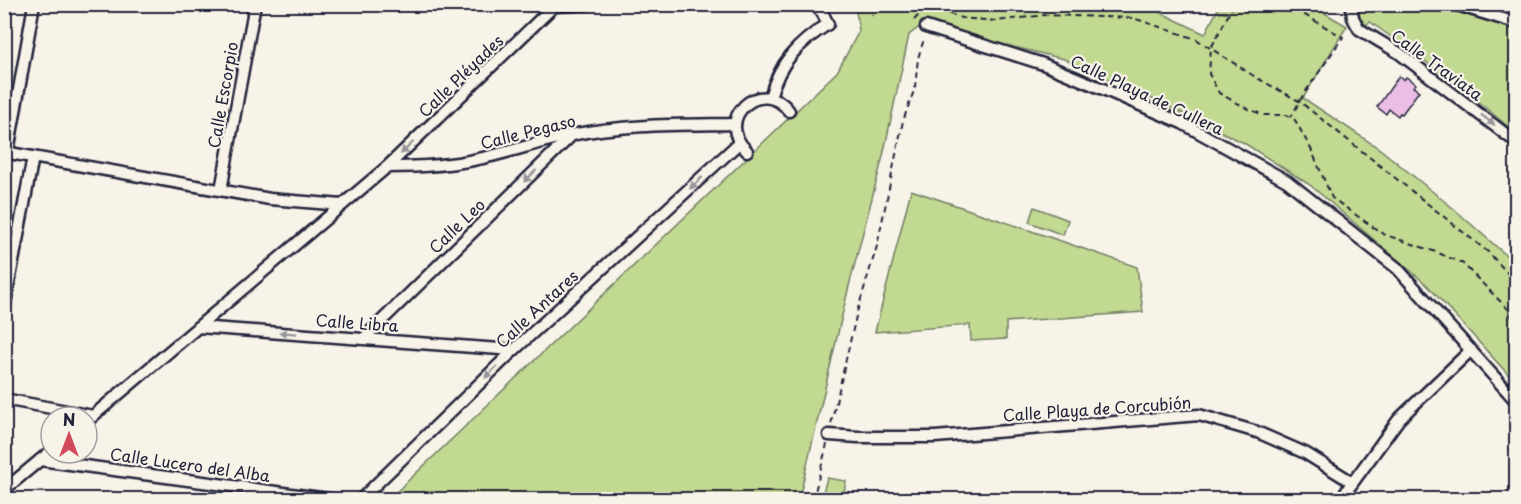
<svg xmlns="http://www.w3.org/2000/svg" width="1521" height="504" viewBox="0 0 1521 504" font-family="'Playpen Sans',sans-serif">
<style>
.green{fill:#c1d990;stroke:#727e66;stroke-width:1.5}
.building{fill:#ebbfe5;stroke:#22223b;stroke-width:1.5}
.lines{fill:none;stroke-linecap:round;stroke-linejoin:round}
.street-casing{stroke:#22223b;stroke-width:15}
.path{stroke:#22223b;stroke-width:2;stroke-dasharray:6 4.5;stroke-linecap:butt}
.street{stroke:#f7f3e8;stroke-width:10}
.oneway{fill:#97959a}
.labels{text-anchor:middle;stroke-width:4.5;stroke-linejoin:round;paint-order:stroke}
.street-label{font-size:16px;fill:#22223b;stroke:#f7f3e8}
</style>
<rect width="100%" height="100%" fill="#f7f3e8"/>
<filter id="ink" filterUnits="userSpaceOnUse"><feTurbulence type="fractalNoise" baseFrequency=".0167" numOctaves="2"/><feDisplacementMap in="SourceGraphic" scale="12" xChannelSelector="R" yChannelSelector="G"/><feConvolveMatrix kernelMatrix="1 2 1 2 8 2 1 2 1" color-interpolation-filters="sRGB"/></filter>
<g filter="url(#ink)">
<!-- green -->
<g class="green">
<polygon points="855,5 1145,5 1205,34 1220,5 1311,5 1347,26 1303,98 1380,149 1454,209 1516,264 1516,383 1427,285 1310,185 1244,143 1159,102 1064,59 922,25 909,35 883,156 849,286 799,499 388,500 837,72 859,31"/>
<path d="M1358,5h76l82,25v103c-47,-40 -95,-76 -146,-111l-4,3c-7,-5 -9,-12 -8,-20z"/>
<polygon points="911,190 1137,267 1143,312 1006,322 1006,339 971,341 970,325 875,332"/>
<polygon points="1034,207 1068,220 1063,235 1029,222"/>
<polygon points="827,478 846,481 843,499 821,499"/>
</g>
<!-- building -->
<polygon class="building" points="1399,76 1404,80 1406,77 1416,84 1413,87 1419,91 1402,114 1400,113 1398,116 1389,109 1386,114 1377,107"/>
<g class="lines">
<defs>
<g id="street">
<polyline points="1351,4 1353,18 1359,29 1399,53 1516,142"/>
<polyline points="1454,4 1516,23"/>
<polyline points="555,6 588,4"/>
<polyline points="926,27 1043,64 1103,89 1182,123 1287,181 1397,268 1516,401"/>
<path d="M770,97c10,-35 27,-53 58,-73l-6,-12 -9,-8"/>
<path d="M747,151c-35,-32 15,-76 42,-40"/>
<polyline points="4,152 270,199 342,205"/>
<polyline points="8,152 34,4"/>
<polyline points="387,167 556,4"/>
<polyline points="221,190 255,4"/>
<polyline points="4,309 33,157"/>
<polyline points="198,327 514,350"/>
<polyline points="364,338 572,135"/>
<polyline points="4,399 93,416"/>
<path d="M87,421l300,-254c30,0 62,-1 91,-8 31,-6 62,-18 93,-24 53,-11 109,-10 164,-11"/>
<polyline points="829,435 858,437 935,437 1199,415 1257,432 1305,453 1352,482"/>
<polyline points="40,460 336,500"/>
<polyline points="4,490 51,451"/>
<polyline points="360,500 514,350 739,143"/>
<polyline points="1340,500 1399,419 1471,350"/>
</g>
</defs>
<!-- street casing -->
<use href="#street" class="street-casing"/>
<!-- path -->
<g class="path">
<polyline points="871,4 872,16"/>
<polyline points="1234,4 1211,48 1209,74 1219,93 1248,109 1264,115 1287,115 1295,120 1311,149 1332,198 1383,234 1436,252 1462,263 1510,311 1516,330"/>
<polyline points="1286,4 1343,37 1302,97 1291,117"/>
<polyline points="914,20 928,6 961,18 996,21 1045,15 1133,18 1196,39 1257,78 1299,101 1488,252 1516,282"/>
<polyline points="831,424 857,312 877,246 903,121 915,88 918,58 924,39"/>
<polyline points="813,500 827,444"/>
</g>
<!-- street -->
<use href="#street" class="street"/>
</g>
<!-- one-way arrows -->
<defs><path id="oneway-solid" d="M-6-.8H1V-3.2L6.5 0L1 3.2V.8H-6Z" transform="scale(1.5)"/></defs>
<g class="oneway">
<use href="#oneway-solid" transform="translate(1488 120) rotate(38)"/>
<use href="#oneway-solid" transform="translate(407 148) rotate(136)"/>
<use href="#oneway-solid" transform="translate(530 176) rotate(136)"/>
<use href="#oneway-solid" transform="translate(696 183) rotate(137)"/>
<use href="#oneway-solid" transform="translate(288 333) rotate(-176)"/>
<use href="#oneway-solid" transform="translate(491 372) rotate(136)"/>
</g>
</g>
<g class="labels">
<!-- street labels -->
<g class="street-label">
<text transform="translate(1437 65) rotate(36)" y="6">Calle Traviata</text>
<text transform="translate(461 76) rotate(-44)" y="6">Calle Pléyades</text>
<text transform="translate(223 95) rotate(-80)" y="6">Calle Escorpio</text>
<text transform="translate(1147 95) rotate(25)" y="6">Calle Playa de Cullera</text>
<text transform="translate(528 132) rotate(-14)" y="6">Calle Pegaso</text>
<text transform="translate(457 226) rotate(-44)" y="6">Calle Leo</text>
<text transform="translate(537 309) rotate(-43)" y="6">Calle Antares</text>
<text transform="translate(357 323) rotate(4)" y="6">Calle Libra</text>
<text transform="translate(1097 409) rotate(-4)" y="6">Calle Playa de Corcubión</text>
<text transform="translate(190 465) rotate(8)" y="6">Calle Lucero del Alba</text>
</g>
</g>
<!-- margin -->
<rect width="1521" height="504" fill="none" stroke="#f7f3e8" stroke-width="24"/>
<rect x="12" y="12" width="1497" height="480" fill="none" stroke="#22223b" stroke-width="2" filter="url(#ink)"/>
<!-- north arrow -->
<g transform="translate(69 435)"><circle r="28" fill="#f7f3e8" stroke="#a29fa3" stroke-width="1.5"/>
<path d="M0-4.5L10 22L0 15L-10 22Z" fill="#d1495b"/>
<text y="-9" font-size="16" font-weight="bold" text-anchor="middle" fill="#22223b">N</text>
</g>
</svg>
